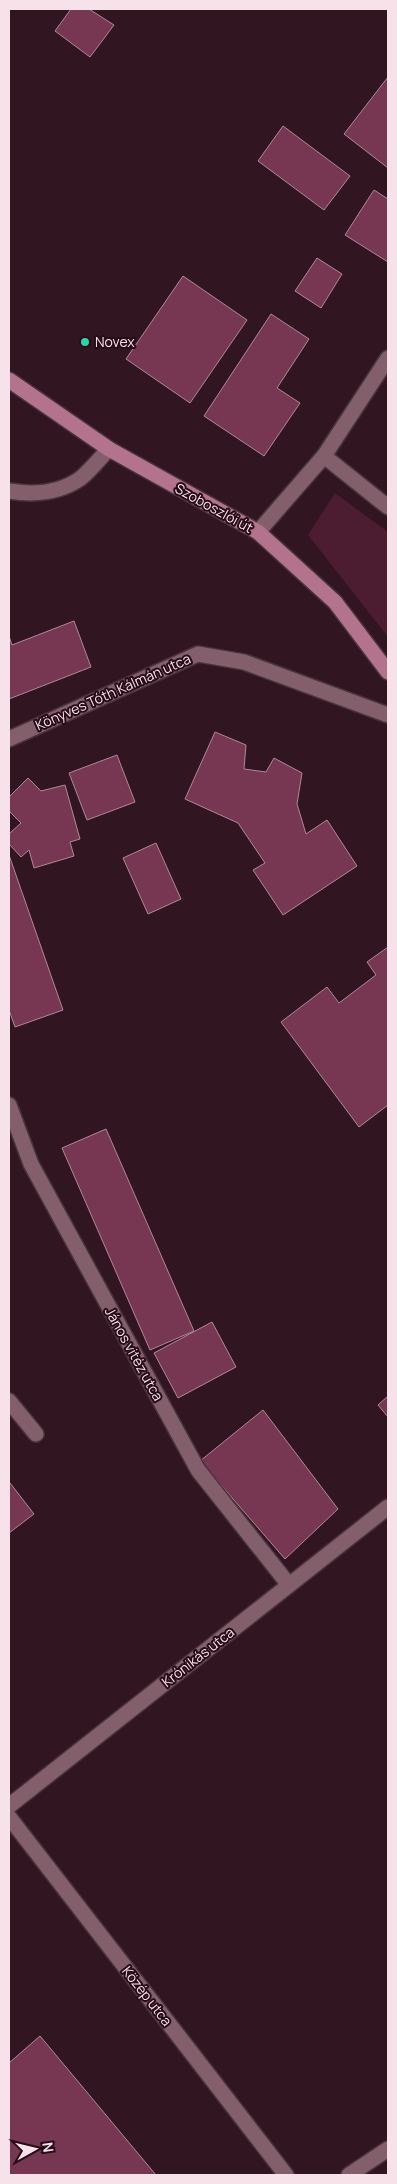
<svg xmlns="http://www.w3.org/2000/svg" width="397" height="2184" viewBox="0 0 397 2184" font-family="Manrope,sans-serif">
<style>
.green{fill:#4c1c31}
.building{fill:#773752;stroke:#af8997}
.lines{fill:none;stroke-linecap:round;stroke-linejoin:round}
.street-casing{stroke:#48323b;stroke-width:18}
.primary-casing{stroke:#48323b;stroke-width:18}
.street{stroke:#825f6b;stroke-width:15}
.primary{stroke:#b4738c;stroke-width:15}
.poi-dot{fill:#29d5ac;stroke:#270b17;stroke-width:2}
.labels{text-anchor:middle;stroke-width:4;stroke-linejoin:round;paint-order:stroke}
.poi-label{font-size:14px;fill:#f6e2e8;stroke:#270b17;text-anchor:start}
.street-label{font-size:14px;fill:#f6e2e8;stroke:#270b17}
</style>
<rect width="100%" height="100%" fill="#311520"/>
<!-- green -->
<polygon class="green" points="335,493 388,532 388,637 308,535"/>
<!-- building -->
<g class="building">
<polygon points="71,9 89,9 114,25 90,57 55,31"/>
<polygon points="388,77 388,168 344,134"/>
<polygon points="283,126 350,176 324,210 258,161"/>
<polygon points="374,190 388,199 388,262 345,235"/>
<polygon points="317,258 342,274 321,308 295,291"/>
<polygon points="183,276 247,320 190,403 126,359"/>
<polygon points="271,314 309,339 277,388 300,403 264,456 204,416"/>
<polygon points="74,621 91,667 9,699 9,636 12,645"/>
<polygon points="215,732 246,745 244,769 266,772 274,758 302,773 297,804 306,834 327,820 357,866 283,915 253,870 265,863 238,823 185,799"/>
<polygon points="117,755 135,802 87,820 69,773"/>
<polygon points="28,778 41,791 65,785 80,839 70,842 74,856 34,868 29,850 21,857 9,844 9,834 21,823 9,811 9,797"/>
<polygon points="156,843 181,899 148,914 123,858"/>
<polygon points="9,855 63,1010 15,1027 9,1010"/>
<polygon points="388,947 388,1105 359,1127 281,1022 327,987 339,1003 376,975 367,962"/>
<polygon points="106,1129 194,1331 150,1350 62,1148"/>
<polygon points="212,1322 236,1367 178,1398 154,1353"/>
<polygon points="388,1396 388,1417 378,1405"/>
<polygon points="263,1410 338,1509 285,1559 200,1461"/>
<polygon points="10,1483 34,1514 9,1533 9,1483"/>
<polygon points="40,2036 156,2175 9,2175 9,2063"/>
</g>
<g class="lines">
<defs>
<g id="street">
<polyline points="324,456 388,507"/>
<path d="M9,491c24,4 51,2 72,-13 10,-8 19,-20 28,-29"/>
<polyline points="258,532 324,456 388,358"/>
<polyline points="9,739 198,654 244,662 388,715"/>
<polyline points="9,1105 31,1164 198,1470 289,1585"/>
<polyline points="9,1401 36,1434"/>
<polyline points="9,1806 388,1507"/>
<polyline points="9,1817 286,2175"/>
<polyline points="349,2175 388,2149"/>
</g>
<polyline id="primary" points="9,380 109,449 258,532 335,602 388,672"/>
</defs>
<!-- street casing -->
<use href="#street" class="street-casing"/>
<!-- primary casing -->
<use href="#primary" class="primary-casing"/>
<!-- street -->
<use href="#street" class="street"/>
<!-- primary -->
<use href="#primary" class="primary"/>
</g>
<!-- markers -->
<circle class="poi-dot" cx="85" cy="342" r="5"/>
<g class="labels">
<!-- poi labels -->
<g class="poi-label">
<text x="95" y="347">Novex</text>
</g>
<!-- street labels -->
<g class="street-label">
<text transform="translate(214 508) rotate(29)" y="5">Szoboszlói út</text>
<text transform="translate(113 692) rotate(-24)" y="5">Könyves Tóth Kálmán utca</text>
<text transform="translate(134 1354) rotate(61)" y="5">János vitéz utca</text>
<text transform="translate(198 1657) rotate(-38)" y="5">Krónikás utca</text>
<text transform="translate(147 1996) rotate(52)" y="5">Közép utca</text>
</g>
</g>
<!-- border -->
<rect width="397" height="2184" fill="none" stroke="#f6e2e8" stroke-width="20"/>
<!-- north arrow -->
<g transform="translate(35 2149) rotate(82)" stroke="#270b17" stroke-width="4" paint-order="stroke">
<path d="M0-4L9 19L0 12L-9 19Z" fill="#f6e2e8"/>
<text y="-8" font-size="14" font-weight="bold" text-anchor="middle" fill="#f6e2e8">N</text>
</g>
</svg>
